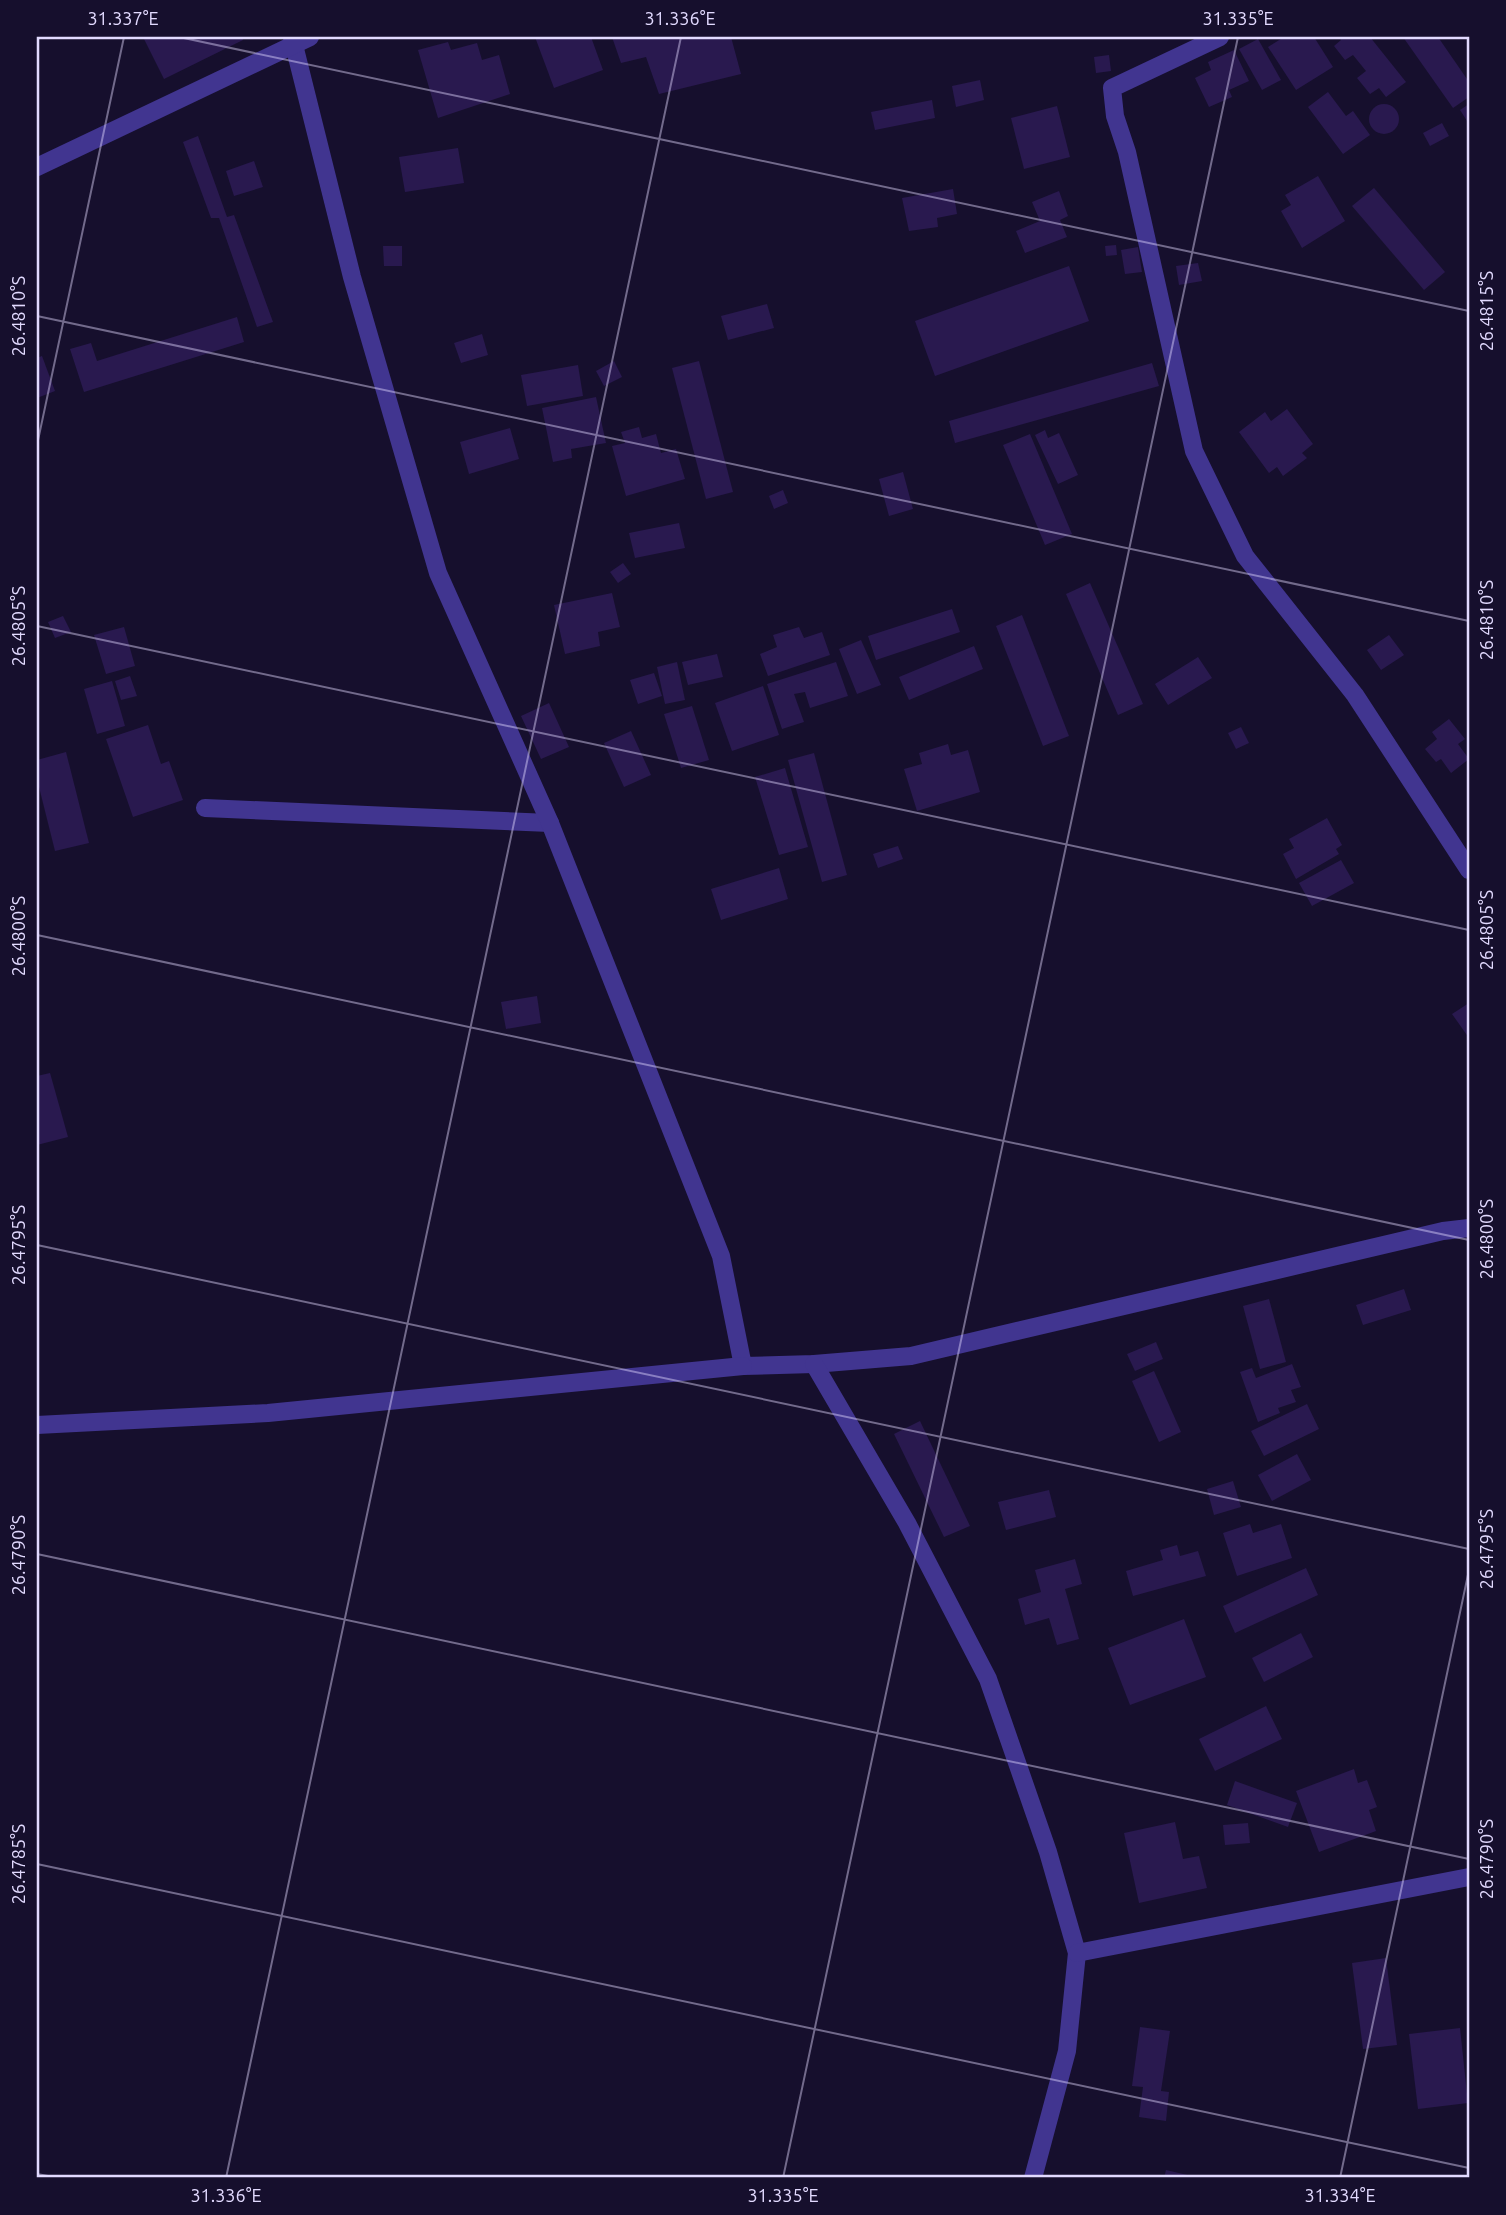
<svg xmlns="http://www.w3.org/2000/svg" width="1506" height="2215" viewBox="0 0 1506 2215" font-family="Ubuntu,sans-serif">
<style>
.building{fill:#29194f}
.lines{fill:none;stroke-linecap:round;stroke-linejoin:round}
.service{stroke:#413590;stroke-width:18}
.minor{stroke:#413590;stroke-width:18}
.ticks{fill:none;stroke:#e2daff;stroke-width:2;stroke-opacity:0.45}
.neatline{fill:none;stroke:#e2daff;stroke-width:2.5}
.ticks-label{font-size:18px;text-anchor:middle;fill:#e2daff}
</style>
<rect width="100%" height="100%" fill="#160f2d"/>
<!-- building -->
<g class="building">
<polygon points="149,37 242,37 243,40 164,79 144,39"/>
<polygon points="535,37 591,37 603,70 554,88"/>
<polygon points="612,37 669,37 670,39 731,37 741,74 659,94 646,57 621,63"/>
<polygon points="1284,37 1314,37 1333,67 1296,90 1268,47"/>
<polygon points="1339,37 1370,37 1406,82 1386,97 1379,88 1370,94 1357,78 1366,71 1353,55 1345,60 1334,46 1341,40"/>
<polygon points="1403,37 1438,37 1469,82 1469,97 1453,108"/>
<polygon points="1258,39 1281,80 1262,90 1239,49"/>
<polygon points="448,42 451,50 477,43 482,60 499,55 510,94 438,118 418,50"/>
<polygon points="1234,50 1249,81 1229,90 1232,97 1209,107 1195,78 1211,70 1208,62"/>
<polygon points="1109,55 1111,71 1096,73 1094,57"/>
<polygon points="980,80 984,100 956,107 952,86"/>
<polygon points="1328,92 1346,116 1353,111 1370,135 1343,154 1308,107"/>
<polygon points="932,100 935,118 875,130 871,112"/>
<polygon points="1469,104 1469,124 1460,110"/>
<circle cx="1384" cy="119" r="15"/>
<polygon points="1057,106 1070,157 1024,169 1011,118"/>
<polygon points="1442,123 1449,136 1430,146 1423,133"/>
<polygon points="198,136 227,217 234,215 273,322 257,327 219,218 211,218 183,142"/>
<polygon points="458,148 464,183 405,192 399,157"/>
<polygon points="254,161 263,187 234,196 226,171"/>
<polygon points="1318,176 1345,221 1302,248 1281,211 1291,205 1285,195"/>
<polygon points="1374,188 1445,272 1424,290 1352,206"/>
<polygon points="953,189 957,214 937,218 938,227 909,231 902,198"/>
<polygon points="1059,191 1068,216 1060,220 1067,237 1025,253 1016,231 1040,221 1032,202"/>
<polygon points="1116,245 1117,255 1106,256 1105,246"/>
<polygon points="383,246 402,246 402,266 384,266"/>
<polygon points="1138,247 1142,272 1125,274 1121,250"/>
<polygon points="1198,263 1202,281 1179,285 1176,266"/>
<polygon points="1069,266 1089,321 935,376 915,321"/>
<polygon points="767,304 774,328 728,340 721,316"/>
<polygon points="237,317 244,342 84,392 70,349 91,343 97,361"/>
<polygon points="482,334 488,355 461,363 454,343"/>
<polygon points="42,356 55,391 37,398 37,358"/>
<polygon points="614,361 622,377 604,386 596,371"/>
<polygon points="699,361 733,492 706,499 672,368"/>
<polygon points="1152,363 1159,386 955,443 949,421"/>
<polygon points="578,365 583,396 527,406 521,375"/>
<polygon points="596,397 606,443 571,449 572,458 553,462 542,408"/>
<polygon points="1287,409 1313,444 1302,453 1307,458 1283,476 1277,467 1269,473 1239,432 1265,412 1271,421"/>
<polygon points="639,427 642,438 656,434 661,453 676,449 685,479 626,496 612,446 625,443 621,432"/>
<polygon points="510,428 519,459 469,474 460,442"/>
<polygon points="1045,430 1048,438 1059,433 1078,475 1058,484 1035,435"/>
<polygon points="1030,434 1072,534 1045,545 1003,445"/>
<polygon points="903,472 913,509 889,516 879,479"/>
<polygon points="783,490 788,503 774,509 769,496"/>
<polygon points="679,523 685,548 635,558 629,533"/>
<polygon points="623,563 631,574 618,583 610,572"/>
<polygon points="1090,583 1143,704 1118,715 1066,594"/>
<polygon points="612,593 620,627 598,632 600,646 565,654 554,605"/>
<polygon points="952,609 960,632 876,660 868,636"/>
<polygon points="1022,615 1069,736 1043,746 996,626"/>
<polygon points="63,616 71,632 55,638 48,622"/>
<polygon points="124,627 135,666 106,674 94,635"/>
<polygon points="799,627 804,638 822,632 830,655 768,676 760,654 777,647 773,635"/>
<polygon points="1389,635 1404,655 1381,670 1367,650"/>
<polygon points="861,640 881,685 857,694 839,649"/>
<polygon points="974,646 983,669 909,700 899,677"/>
<polygon points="717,654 723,677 688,685 682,662"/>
<polygon points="1198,657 1212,678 1168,705 1155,684"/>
<polygon points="677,662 685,700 665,704 657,667"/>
<polygon points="836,662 848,696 810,708 805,692 794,694 804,722 782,729 767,684"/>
<polygon points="654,673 662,696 638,704 630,680"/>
<polygon points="130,676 137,696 121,700 115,681"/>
<polygon points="112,681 125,726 97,734 84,689"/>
<polygon points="763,686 779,735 732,751 715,703"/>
<polygon points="549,703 569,747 541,759 521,716"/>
<polygon points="692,706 709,760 681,768 664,714"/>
<polygon points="1449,719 1465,739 1458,744 1469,759 1451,773 1441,759 1436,762 1425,749 1437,739 1432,732"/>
<polygon points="148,725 161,764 169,761 183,800 133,817 106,739"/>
<polygon points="1241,727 1249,743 1236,749 1228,733"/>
<polygon points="631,731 651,775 624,787 604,743"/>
<polygon points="948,744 951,755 968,750 980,792 917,811 904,769 922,764 919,753"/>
<polygon points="66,752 89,843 55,851 37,779 37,760"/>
<polygon points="814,753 847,875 822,882 788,760"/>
<polygon points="785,768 808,847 779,855 755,777"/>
<polygon points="1327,818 1342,845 1336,849 1339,854 1296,879 1283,854 1294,848 1289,839"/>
<polygon points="898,846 903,859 878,868 873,854"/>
<polygon points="1341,860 1354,883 1312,906 1299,883"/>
<polygon points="779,868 788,899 721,920 711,889"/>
<polygon points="537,996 541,1023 506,1029 501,1002"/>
<polygon points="1469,1003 1469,1038 1452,1014"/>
<polygon points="50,1073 68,1137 37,1145 37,1076"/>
<polygon points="1404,1289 1411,1310 1363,1325 1356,1305"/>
<polygon points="1269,1299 1286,1362 1260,1369 1243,1306"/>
<polygon points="1156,1342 1163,1359 1135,1371 1127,1354"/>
<polygon points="1292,1364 1301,1387 1291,1390 1296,1402 1278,1408 1280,1413 1258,1422 1240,1372 1252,1368 1256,1378"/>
<polygon points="1154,1371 1181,1432 1159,1442 1132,1381"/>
<polygon points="1307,1404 1319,1429 1264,1456 1251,1431"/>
<polygon points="920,1421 970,1526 944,1537 894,1434"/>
<polygon points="1297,1454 1311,1480 1272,1501 1258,1475"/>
<polygon points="1233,1481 1241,1507 1214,1515 1207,1489"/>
<polygon points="1049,1490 1056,1517 1006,1530 998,1502"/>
<polygon points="1250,1524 1253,1533 1281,1524 1292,1558 1237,1576 1223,1533"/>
<polygon points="1177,1545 1180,1556 1198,1551 1206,1576 1133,1596 1126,1571 1163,1560 1160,1550"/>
<polygon points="1075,1559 1082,1584 1065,1589 1079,1639 1057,1645 1049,1618 1025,1625 1018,1599 1041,1592 1035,1570"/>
<polygon points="1306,1568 1318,1595 1235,1633 1223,1606"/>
<polygon points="1184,1619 1206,1677 1130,1705 1108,1648"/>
<polygon points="1301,1633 1313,1657 1264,1682 1252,1658"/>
<polygon points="1266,1706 1282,1739 1215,1771 1199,1739"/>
<polygon points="1354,1769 1358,1783 1367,1780 1377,1807 1369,1810 1376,1831 1319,1852 1296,1791"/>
<polygon points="1235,1781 1297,1803 1288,1827 1227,1805"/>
<polygon points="1175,1822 1183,1859 1199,1856 1207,1888 1139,1903 1124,1833"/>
<polygon points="1248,1823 1250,1843 1225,1845 1223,1825"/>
<polygon points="1386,1958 1397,2045 1363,2049 1352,1963"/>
<polygon points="1140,2027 1170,2031 1161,2091 1169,2092 1166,2121 1139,2117 1143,2087 1132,2086"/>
<polygon points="1460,2028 1468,2103 1418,2109 1409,2034"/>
<polygon points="1166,2170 1196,2177 1196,2178 1164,2178"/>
</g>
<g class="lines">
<!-- service -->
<polyline class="service" points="205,808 550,823"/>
<!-- minor -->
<g class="minor">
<polyline points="292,37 352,277 438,573 550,823 721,1256 743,1366 814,1364 911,1356 1443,1231 1469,1228"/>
<polyline points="1220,37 1112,88 1115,116 1127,152 1194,451 1245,556 1355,695 1469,870"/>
<polyline points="37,167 310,37"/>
<polyline points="814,1364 907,1523 988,1679 1048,1852 1077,1953 1067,2051 1033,2178"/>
<polyline points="37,1425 268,1413 743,1366"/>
<polyline points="1077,1953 1469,1877"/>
</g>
</g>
<!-- ticks -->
<path class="ticks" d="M179,37l1290,274M37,316l1432,305M37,445l87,-408M37,626l1432,304M37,935l1432,305M37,1245l1432,304M37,1554l1432,305M37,1864l1432,304M37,2174l22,4M226,2178l455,-2141M783,2178l455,-2141M1340,2178l129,-608"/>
<!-- border -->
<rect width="1506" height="2215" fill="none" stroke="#160f2d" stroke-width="77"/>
<rect x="38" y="38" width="1430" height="2138" class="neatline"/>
<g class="ticks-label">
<text x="123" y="25">31.337°E</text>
<text x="680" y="25">31.336°E</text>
<text x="1238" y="25">31.335°E</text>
<text transform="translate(1487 311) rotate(-90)" y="6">26.4815°S</text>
<text transform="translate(19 316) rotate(-90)" y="6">26.4810°S</text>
<text transform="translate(1487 620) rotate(-90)" y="6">26.4810°S</text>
<text transform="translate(19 626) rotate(-90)" y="6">26.4805°S</text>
<text transform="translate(1487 930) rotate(-90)" y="6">26.4805°S</text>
<text transform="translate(19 936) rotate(-90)" y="6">26.4800°S</text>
<text transform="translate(1487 1239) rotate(-90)" y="6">26.4800°S</text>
<text transform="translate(19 1245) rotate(-90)" y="6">26.4795°S</text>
<text transform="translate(1487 1549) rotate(-90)" y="6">26.4795°S</text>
<text transform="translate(19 1555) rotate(-90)" y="6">26.4790°S</text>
<text transform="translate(1487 1859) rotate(-90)" y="6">26.4790°S</text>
<text transform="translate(19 1864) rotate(-90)" y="6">26.4785°S</text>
<text x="226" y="2202">31.336°E</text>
<text x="783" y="2202">31.335°E</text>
<text x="1340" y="2202">31.334°E</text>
</g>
</svg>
